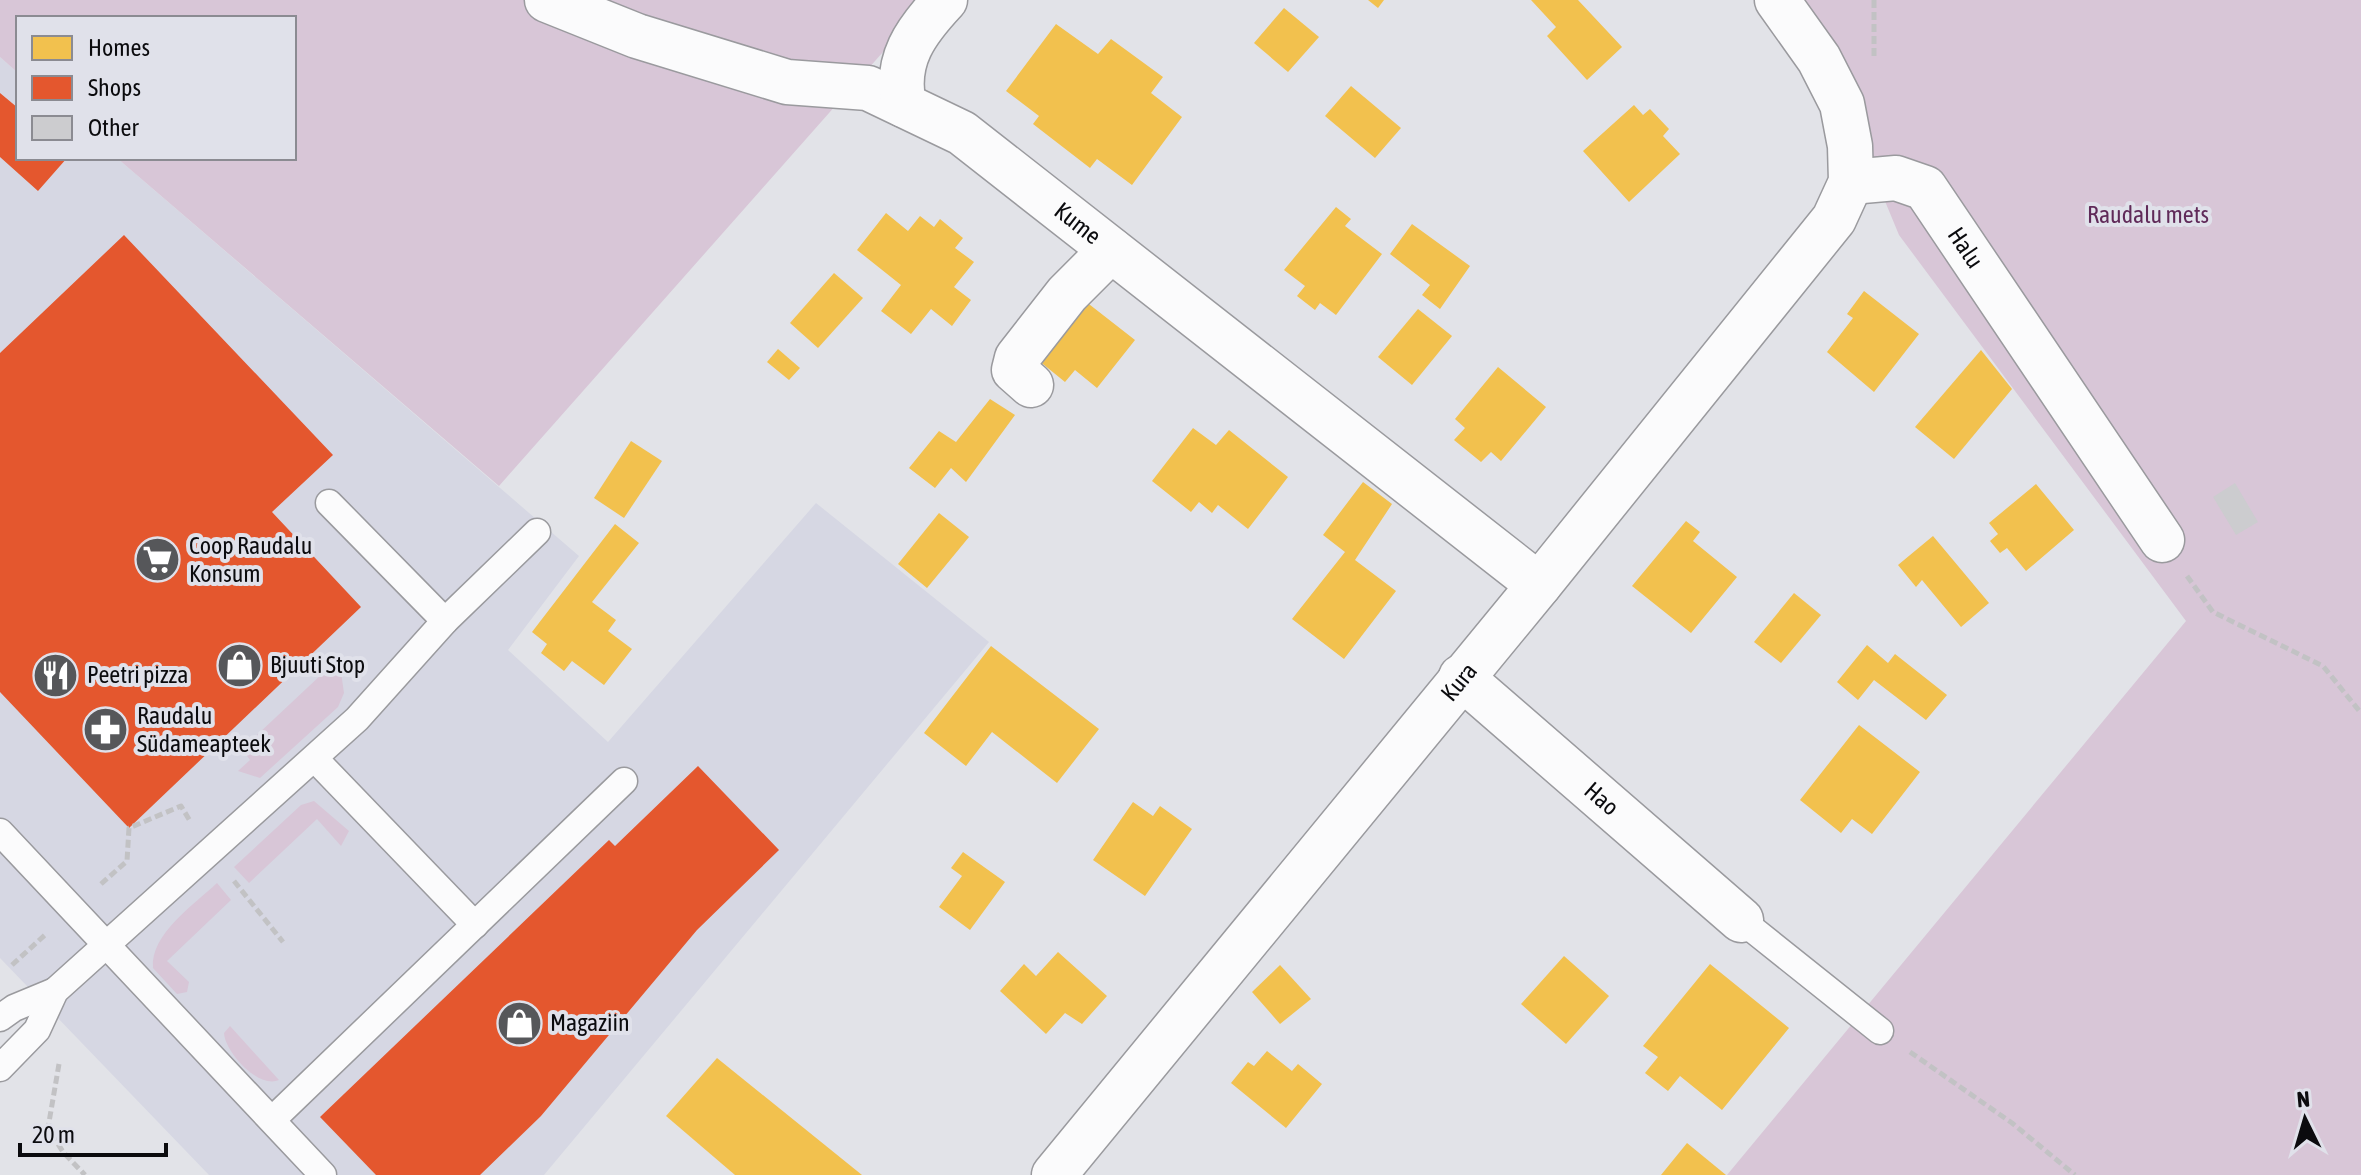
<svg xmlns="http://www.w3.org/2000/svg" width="2361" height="1175" viewBox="0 0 2361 1175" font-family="'Asap Condensed',sans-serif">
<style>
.built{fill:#d6d7e3}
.green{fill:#d8c6d7}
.homes{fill:#f2c14e}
.shops{fill:#e4572e}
.building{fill:#cccccf}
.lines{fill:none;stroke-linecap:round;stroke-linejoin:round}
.lane-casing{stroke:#9a9a9e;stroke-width:29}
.street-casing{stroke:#9a9a9e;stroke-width:47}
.path{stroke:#c2c2c4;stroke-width:5;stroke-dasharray:8 4;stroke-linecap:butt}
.lane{stroke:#fbfbfc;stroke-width:26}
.street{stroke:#fbfbfc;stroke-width:44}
.labels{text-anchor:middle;stroke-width:8;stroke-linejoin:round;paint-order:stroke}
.park-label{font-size:24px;fill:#602a59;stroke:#e0e1ea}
.street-label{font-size:24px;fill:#0b0b0e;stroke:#e0e1ea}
.poi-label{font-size:24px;fill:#0b0b0e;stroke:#e0e1ea;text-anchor:start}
</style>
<rect width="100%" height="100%" fill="#e2e3e8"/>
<!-- built -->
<polygon class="built" points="0,57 18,73 18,158 117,158 579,556 508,650 608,742 816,503 989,642 544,1175 209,1175 0,958"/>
<!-- green -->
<g class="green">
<polygon points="0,0 929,0 499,486 117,158 294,158 294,18 18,18 18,73 0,57"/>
<polygon points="1792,0 2361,0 2361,1175 1727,1175 2186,621 1899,235 1870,165"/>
<polygon points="339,658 344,693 338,707 260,778 238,771 250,760 242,749"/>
<polygon points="314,801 349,831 341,846 317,819 249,883 234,867 301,805"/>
<path d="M217,883l14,17 -64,61 22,21 -2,10 -10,2 -24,-26c-3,-34 41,-63 64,-85z"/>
<path d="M230,1026l49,54c-21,9 -54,-28 -55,-47z"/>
</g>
<!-- homes -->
<g class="homes">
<polygon points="1368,0 1384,0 1378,8"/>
<polygon points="1531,0 1578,0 1622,47 1587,80 1547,36 1556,27"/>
<polygon points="1284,8 1319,37 1288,72 1254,43"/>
<polygon points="1056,24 1098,54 1111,39 1163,77 1151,93 1182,117 1132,185 1097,159 1090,168 1033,124 1039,116 1006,91"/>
<polygon points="1351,86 1401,128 1375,158 1325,116"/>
<polygon points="1634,105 1643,115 1650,109 1669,129 1663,136 1680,154 1629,202 1583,151"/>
<polygon points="1336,207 1351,219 1345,226 1382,254 1336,315 1320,303 1315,310 1297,296 1305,286 1284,270"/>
<polygon points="886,213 908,231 920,216 934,227 940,219 963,238 955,248 974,262 954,287 971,300 952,326 931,309 911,334 881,311 901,285 857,250"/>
<polygon points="1412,224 1470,266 1440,309 1422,295 1430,285 1390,254"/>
<polygon points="834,273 863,298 818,348 790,323"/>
<polygon points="1864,291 1919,334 1874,392 1827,352 1853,318 1847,314"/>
<polygon points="1085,301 1135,340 1097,388 1075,370 1065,382 1038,360"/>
<polygon points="1418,309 1452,336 1412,385 1378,357"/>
<polygon points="778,349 800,368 789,380 767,362"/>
<polygon points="1981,350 2012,389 1954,459 1915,427"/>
<polygon points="1498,367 1546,407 1501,461 1491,452 1481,462 1454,440 1465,428 1455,419"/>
<polygon points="990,399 1015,415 966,482 951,468 935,488 909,468 939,431 956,442"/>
<polygon points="1193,428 1216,445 1229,430 1288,477 1248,529 1218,505 1212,513 1199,502 1191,512 1152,481"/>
<polygon points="631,441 662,461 624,518 594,498"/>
<polygon points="1363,482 1392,504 1355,560 1396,591 1344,659 1292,619 1345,552 1323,535"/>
<polygon points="2036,484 2074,530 2026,571 2007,548 2000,553 1990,541 1998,534 1989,523"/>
<polygon points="939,513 969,537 927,588 898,564"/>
<polygon points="1686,521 1700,532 1693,541 1737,577 1691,633 1632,586"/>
<polygon points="615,524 639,543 592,602 616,620 608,631 632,649 604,685 572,661 564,671 541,653 547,644 532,632"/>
<polygon points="1933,536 1989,603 1961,627 1922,580 1916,587 1898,565"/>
<polygon points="1794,593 1821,615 1781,663 1754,642"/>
<polygon points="1867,645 1888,663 1895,654 1947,695 1926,720 1874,680 1858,700 1837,682"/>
<polygon points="991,646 1099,729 1057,783 992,732 966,766 924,733"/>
<polygon points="1859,725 1920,772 1872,834 1852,819 1841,833 1800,800"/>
<polygon points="1133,802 1153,816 1160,806 1192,829 1145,896 1093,860"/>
<polygon points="963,852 1005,882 970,930 939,907 962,876 951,868"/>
<polygon points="1058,952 1107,996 1082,1024 1065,1013 1046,1034 1000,991 1024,964 1036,976"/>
<polygon points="1564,956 1609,996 1566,1044 1521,1004"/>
<polygon points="1710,964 1789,1028 1722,1110 1680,1076 1668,1091 1645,1073 1658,1057 1643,1046"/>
<polygon points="1280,965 1311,999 1280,1024 1252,992"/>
<polygon points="1267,1051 1292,1071 1298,1064 1322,1084 1286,1128 1231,1083 1248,1062 1254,1066"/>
<polygon points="717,1058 862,1175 735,1175 666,1116"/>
<polygon points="1687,1143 1726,1175 1661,1175"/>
</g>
<!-- shops -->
<g class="shops">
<polygon points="0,93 18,108 18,158 67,158 38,191 0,157"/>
<polygon points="124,235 333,455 272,512 361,607 129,828 0,692 0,353"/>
<polygon points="698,766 779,850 697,930 541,1116 480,1175 376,1175 320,1117 609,840 615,846"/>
</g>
<!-- building -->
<polygon class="building" points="2235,483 2258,522 2236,535 2213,497"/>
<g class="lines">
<defs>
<g id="lane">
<polyline points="329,503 445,621"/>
<polyline points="315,759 475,925"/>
<polyline points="0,832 323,1175"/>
<polyline points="1741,920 1880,1031"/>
<polyline points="0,1018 14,1008 55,991"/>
<polyline points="0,1068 37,1030 55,991 357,719 445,621 537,532"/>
<polyline points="272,1120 624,781"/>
</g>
<g id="street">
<path id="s1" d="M547,0l90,36 150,46 81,6 94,45 577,452"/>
<path d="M904,105c-10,-45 12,-74 41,-105"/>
<path id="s2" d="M1851,182l45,-4 29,10 237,352"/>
<polyline points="1031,385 1014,370 1017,358 1067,294 1111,250"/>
<path id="s3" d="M1461,677l280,243"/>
<path id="s4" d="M1054,1175l485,-590 295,-366 17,-37 -1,-36 -8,-42 -23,-45 -42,-59"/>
</g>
</defs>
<!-- lane casing -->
<use href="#lane" class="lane-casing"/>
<!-- street casing -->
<use href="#street" class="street-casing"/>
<!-- path -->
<g class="path">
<polyline points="1874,0 1874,59"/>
<polyline points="2187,576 2213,612 2323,666 2361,713"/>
<polyline points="234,881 283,942"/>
<polyline points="101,884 127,861 129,828 181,806 190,821"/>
<polyline points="12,965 46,934"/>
<polyline points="1910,1052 2012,1123 2075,1175"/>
<polyline points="59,1064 48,1128 63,1152 85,1175"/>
</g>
<!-- lane -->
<use href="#lane" class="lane"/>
<!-- street -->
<use href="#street" class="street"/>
</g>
<!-- icons -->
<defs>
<symbol id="supermarket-disc" viewBox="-11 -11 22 22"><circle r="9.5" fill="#56575a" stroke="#e0e1ea"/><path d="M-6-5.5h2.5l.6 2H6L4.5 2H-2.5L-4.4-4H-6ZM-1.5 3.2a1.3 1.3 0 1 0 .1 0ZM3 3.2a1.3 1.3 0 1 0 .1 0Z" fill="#fff"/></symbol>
<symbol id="shop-disc" viewBox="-11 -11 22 22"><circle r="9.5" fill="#56575a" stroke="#e0e1ea"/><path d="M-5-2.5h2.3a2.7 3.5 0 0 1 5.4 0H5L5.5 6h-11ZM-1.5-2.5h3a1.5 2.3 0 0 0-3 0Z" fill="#fff"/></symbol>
<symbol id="restaurant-disc" viewBox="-11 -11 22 22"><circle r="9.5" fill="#56575a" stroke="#e0e1ea"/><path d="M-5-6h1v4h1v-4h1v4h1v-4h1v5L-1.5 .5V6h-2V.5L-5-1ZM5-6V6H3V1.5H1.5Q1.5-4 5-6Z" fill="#fff"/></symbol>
<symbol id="pharmacy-disc" viewBox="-11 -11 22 22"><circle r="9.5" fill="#56575a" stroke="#e0e1ea"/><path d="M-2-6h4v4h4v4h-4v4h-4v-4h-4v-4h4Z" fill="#fff"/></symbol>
</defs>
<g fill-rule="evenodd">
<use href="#supermarket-disc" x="132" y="534" width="51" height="51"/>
<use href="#shop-disc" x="214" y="640" width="51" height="51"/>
<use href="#restaurant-disc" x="30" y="650" width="51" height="51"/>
<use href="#pharmacy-disc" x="80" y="704" width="51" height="51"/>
<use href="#shop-disc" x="494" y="998" width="51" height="51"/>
</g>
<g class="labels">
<!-- park labels -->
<g class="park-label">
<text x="2148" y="223">Raudalu mets</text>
</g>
<!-- street labels -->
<g class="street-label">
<text dy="8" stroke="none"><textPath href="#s1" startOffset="586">Kume</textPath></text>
<text dy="8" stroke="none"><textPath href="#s2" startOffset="148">Halu</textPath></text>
<text dy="8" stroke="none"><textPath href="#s4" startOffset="638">Kura</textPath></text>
<text dy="8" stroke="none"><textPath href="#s3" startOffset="186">Hao</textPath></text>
</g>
<!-- poi labels -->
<g class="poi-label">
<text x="189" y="554">Coop Raudalu<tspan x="189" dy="28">Konsum</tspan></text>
<text x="270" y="673">Bjuuti Stop</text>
<text x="87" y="683">Peetri pizza</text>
<text x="137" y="724">Raudalu<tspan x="137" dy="28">Südameapteek</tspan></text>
<text x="550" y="1031">Magaziin</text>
</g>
</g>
<!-- legend -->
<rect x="16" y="16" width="280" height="144" fill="#e0e1ea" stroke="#8b8b92" stroke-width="2"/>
<rect x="32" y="36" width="40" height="24" fill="#f2c14e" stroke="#8b8b92" stroke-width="2"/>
<text x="88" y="56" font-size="24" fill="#0b0b0e">Homes</text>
<rect x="32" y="76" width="40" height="24" fill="#e4572e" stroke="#8b8b92" stroke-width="2"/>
<text x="88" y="96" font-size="24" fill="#0b0b0e">Shops</text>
<rect x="32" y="116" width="40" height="24" fill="#cccccf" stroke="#8b8b92" stroke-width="2"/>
<text x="88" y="136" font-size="24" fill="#0b0b0e">Other</text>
<!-- north arrow -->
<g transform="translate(2305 1119) rotate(355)" stroke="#e0e1ea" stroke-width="6" paint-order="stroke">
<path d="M0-6L14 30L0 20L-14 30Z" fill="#0b0b0e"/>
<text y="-12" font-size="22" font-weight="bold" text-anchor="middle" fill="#0b0b0e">N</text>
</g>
<!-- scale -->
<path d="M20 1143v12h146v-12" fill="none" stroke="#0b0b0e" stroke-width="4"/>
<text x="32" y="1143" font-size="24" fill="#0b0b0e" stroke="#e0e1ea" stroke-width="6" paint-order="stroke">20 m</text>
</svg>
